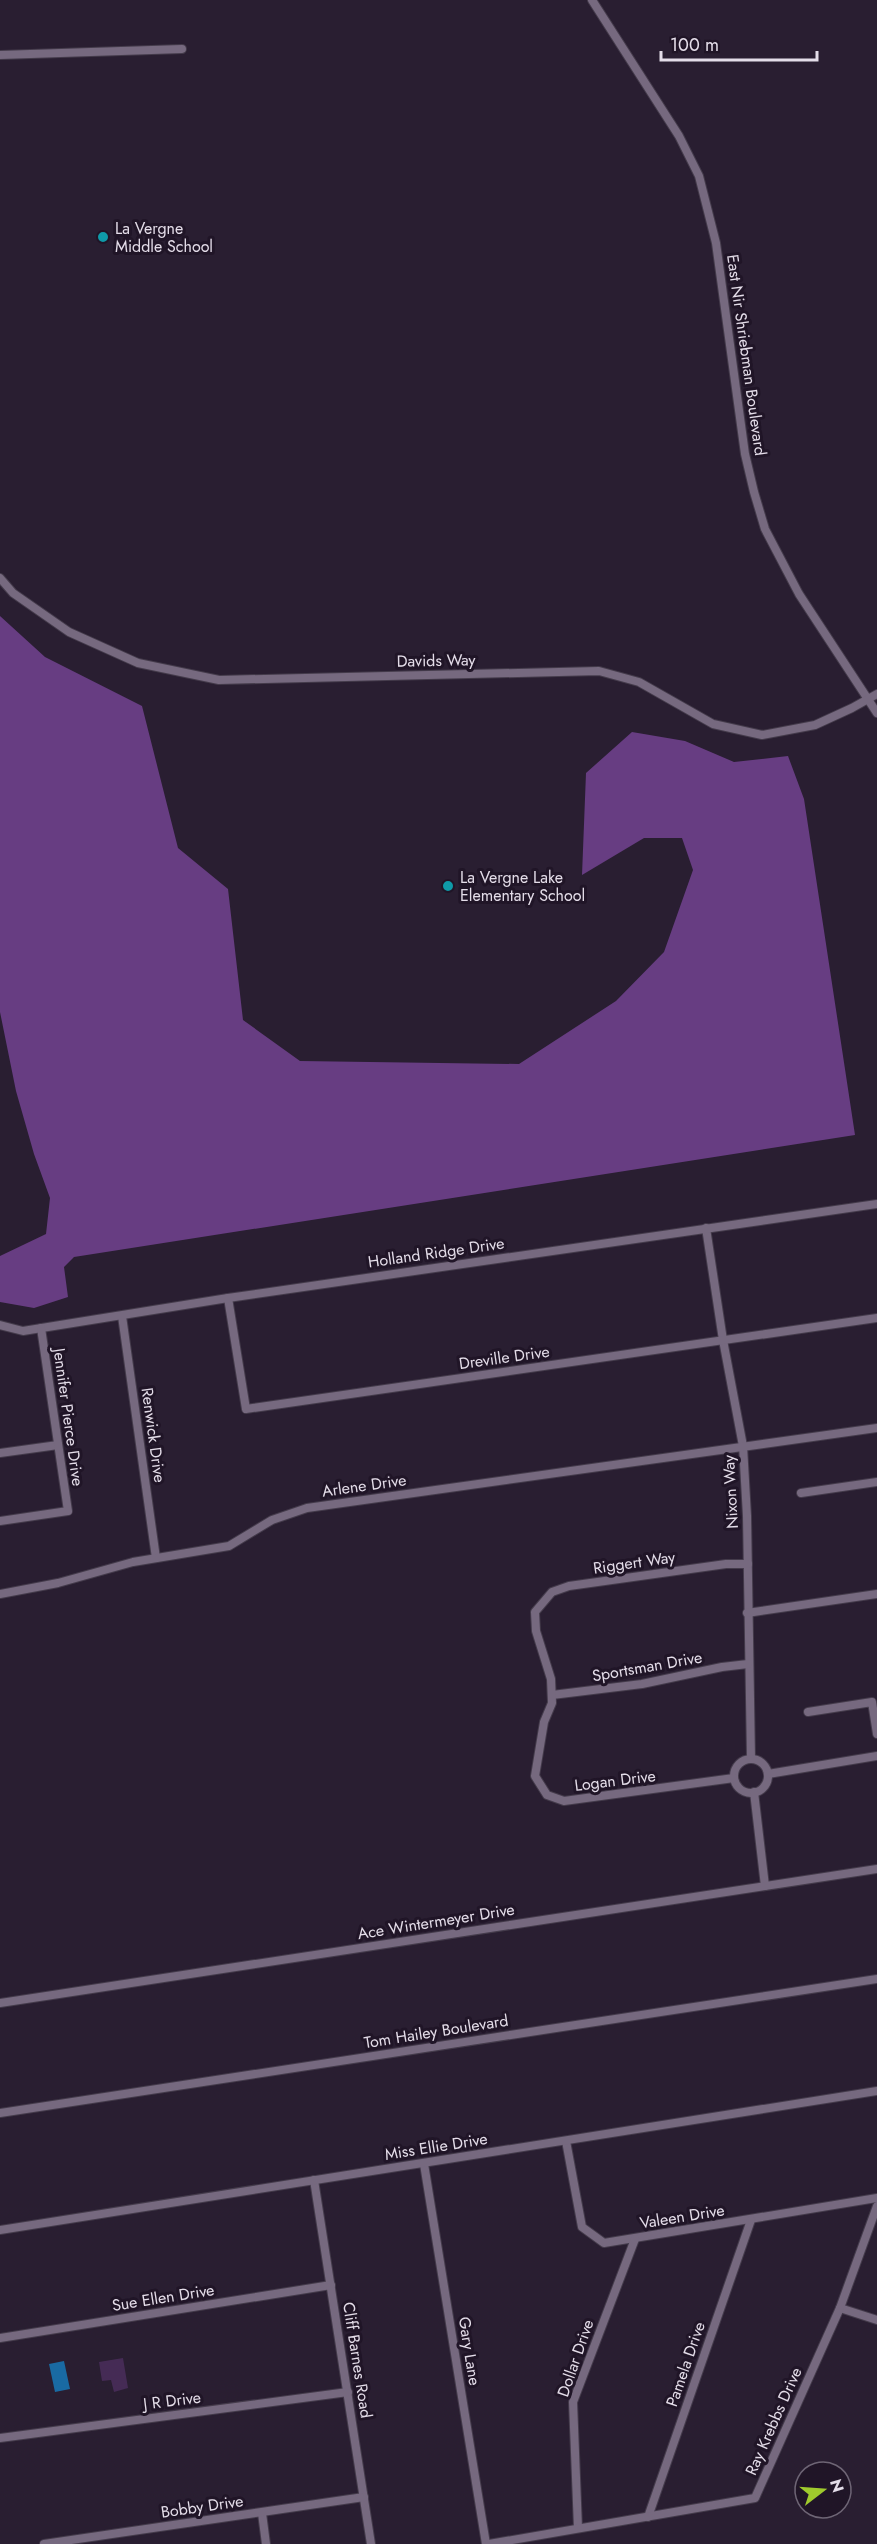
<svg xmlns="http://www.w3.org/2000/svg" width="877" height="2544" viewBox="0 0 877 2544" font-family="Jost,sans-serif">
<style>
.green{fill:#452b55}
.forest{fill:#673d82}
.water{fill:#196aa3}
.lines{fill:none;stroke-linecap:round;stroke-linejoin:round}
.minor-casing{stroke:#443b4b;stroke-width:10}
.minor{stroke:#76697f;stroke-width:8}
.culture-dot{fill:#0f9aa8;stroke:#201527;stroke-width:2}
.labels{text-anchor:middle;stroke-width:6;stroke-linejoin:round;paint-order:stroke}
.poi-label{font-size:16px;fill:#e4dde9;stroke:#201527;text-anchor:start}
.street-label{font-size:16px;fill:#e4dde9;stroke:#201527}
</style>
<rect width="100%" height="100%" fill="#291e31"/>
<!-- green -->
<polygon class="green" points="123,2358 128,2388 114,2392 111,2380 102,2381 99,2362"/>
<!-- forest -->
<polygon class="forest" points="0,616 45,657 142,706 178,848 228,889 243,1020 300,1061 519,1064 616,1001 664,952 693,870 682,838 644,838 582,875 586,773 632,732 685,741 734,762 788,756 804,799 855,1135 74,1257 64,1267 68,1297 34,1308 0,1302 0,1256 46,1234 50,1198 34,1154 16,1091 0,1012"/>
<!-- water -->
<polygon class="water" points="64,2361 70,2389 55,2392 49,2364"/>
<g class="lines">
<defs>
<g id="minor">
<polyline points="592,0 679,136 699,176 716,243 745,454 754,492 765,529 799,594 877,713"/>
<polyline points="0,55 182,49"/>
<polyline points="0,578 13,593 69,632 138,663 219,680 599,671 639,682 713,724 762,735 815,725 852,708 877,694"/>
<polyline points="706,1228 723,1340 743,1446 747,1516 751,1759"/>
<polyline points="228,1298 246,1409 877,1318"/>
<polyline points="122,1316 156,1558"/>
<polyline points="0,1325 23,1331 228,1298 877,1204"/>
<polyline points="0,1453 58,1445"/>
<polyline points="801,1493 877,1482"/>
<polyline points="0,1521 68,1511 41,1328"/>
<polyline points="0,1594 58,1583 133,1562 229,1546 272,1520 307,1508 877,1428"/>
<polyline points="747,1613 877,1594"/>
<polyline points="552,1695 642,1684 722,1667 748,1664"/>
<polyline points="808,1712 872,1702 877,1734"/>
<circle cx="751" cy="1776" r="17"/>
<polyline points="768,1774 877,1756"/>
<polyline points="734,1778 564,1801 547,1795 535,1776 544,1722 552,1703 551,1679 536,1631 535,1612 552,1592 569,1586 726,1564 748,1564"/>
<polyline points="754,1792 765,1886"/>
<polyline points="0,2003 877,1869"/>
<polyline points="0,2113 877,1979"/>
<polyline points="566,2141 582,2227 604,2243 877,2198"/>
<polyline points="424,2164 486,2544"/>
<polyline points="314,2180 371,2544"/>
<polyline points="0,2230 877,2091"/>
<polyline points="840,2308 877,2320"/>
<polyline points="0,2338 331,2285"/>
<polyline points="0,2438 348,2392"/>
<polyline points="262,2513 266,2544"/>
<polyline points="648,2517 751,2220"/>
<polyline points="578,2528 573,2402 635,2239"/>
<polyline points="44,2544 364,2497"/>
<polyline points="489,2544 755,2498 840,2308 877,2206"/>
</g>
</defs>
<!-- minor casing -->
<use href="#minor" class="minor-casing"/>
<!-- minor -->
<use href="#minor" class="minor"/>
</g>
<!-- markers -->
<g class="culture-dot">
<circle cx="103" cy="237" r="6"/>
<circle cx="448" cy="886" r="6"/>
</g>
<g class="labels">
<!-- poi labels -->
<g class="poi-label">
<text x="115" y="234">La Vergne<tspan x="115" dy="18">Middle School</tspan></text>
<text x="460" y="883">La Vergne Lake<tspan x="460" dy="18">Elementary School</tspan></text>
</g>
<!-- street labels -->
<g class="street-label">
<text transform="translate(747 355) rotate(82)" y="6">East Nir Shriebman Boulevard</text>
<text transform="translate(436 660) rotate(-1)" y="6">Davids Way</text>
<text transform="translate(436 1252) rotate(-8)" y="6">Holland Ridge Drive</text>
<text transform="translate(504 1357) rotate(-8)" y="6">Dreville Drive</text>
<text transform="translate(69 1417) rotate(82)" y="6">Jennifer Pierce Drive</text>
<text transform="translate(154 1435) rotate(82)" y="6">Renwick Drive</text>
<text transform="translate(364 1485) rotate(-8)" y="6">Arlene Drive</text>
<text transform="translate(730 1492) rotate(-93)" y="6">Nixon Way</text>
<text transform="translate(634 1562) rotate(-8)" y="6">Riggert Way</text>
<text transform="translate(647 1666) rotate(-10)" y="6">Sportsman Drive</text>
<text transform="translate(615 1780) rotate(-7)" y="6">Logan Drive</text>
<text transform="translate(436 1921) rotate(-9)" y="6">Ace Wintermeyer Drive</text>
<text transform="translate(436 2031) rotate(-9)" y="6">Tom Hailey Boulevard</text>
<text transform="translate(436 2146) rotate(-9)" y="6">Miss Ellie Drive</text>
<text transform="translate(682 2216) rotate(-9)" y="6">Valeen Drive</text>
<text transform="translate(163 2297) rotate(-9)" y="6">Sue Ellen Drive</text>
<text transform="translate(470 2351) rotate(81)" y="6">Gary Lane</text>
<text transform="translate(575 2358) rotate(-71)" y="6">Dollar Drive</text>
<text transform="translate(358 2360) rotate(81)" y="6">Cliff Barnes Road</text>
<text transform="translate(685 2364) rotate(-71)" y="6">Pamela Drive</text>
<text transform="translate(172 2400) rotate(-7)" y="6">J R Drive</text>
<text transform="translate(773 2421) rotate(-66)" y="6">Ray Krebbs Drive</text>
<text transform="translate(202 2506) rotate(-8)" y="6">Bobby Drive</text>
</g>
</g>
<!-- north arrow -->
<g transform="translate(823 2490) rotate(73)"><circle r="28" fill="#201527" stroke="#6e6575" stroke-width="1.5"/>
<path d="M0-4.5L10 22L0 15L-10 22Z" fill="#9fca2d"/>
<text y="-9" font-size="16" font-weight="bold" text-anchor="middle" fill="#e4dde9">N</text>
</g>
<!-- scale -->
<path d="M661 51v9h156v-9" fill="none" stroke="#e4dde9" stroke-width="3"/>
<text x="670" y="51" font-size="18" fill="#e4dde9" stroke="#201527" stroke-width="4.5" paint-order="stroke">100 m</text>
</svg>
